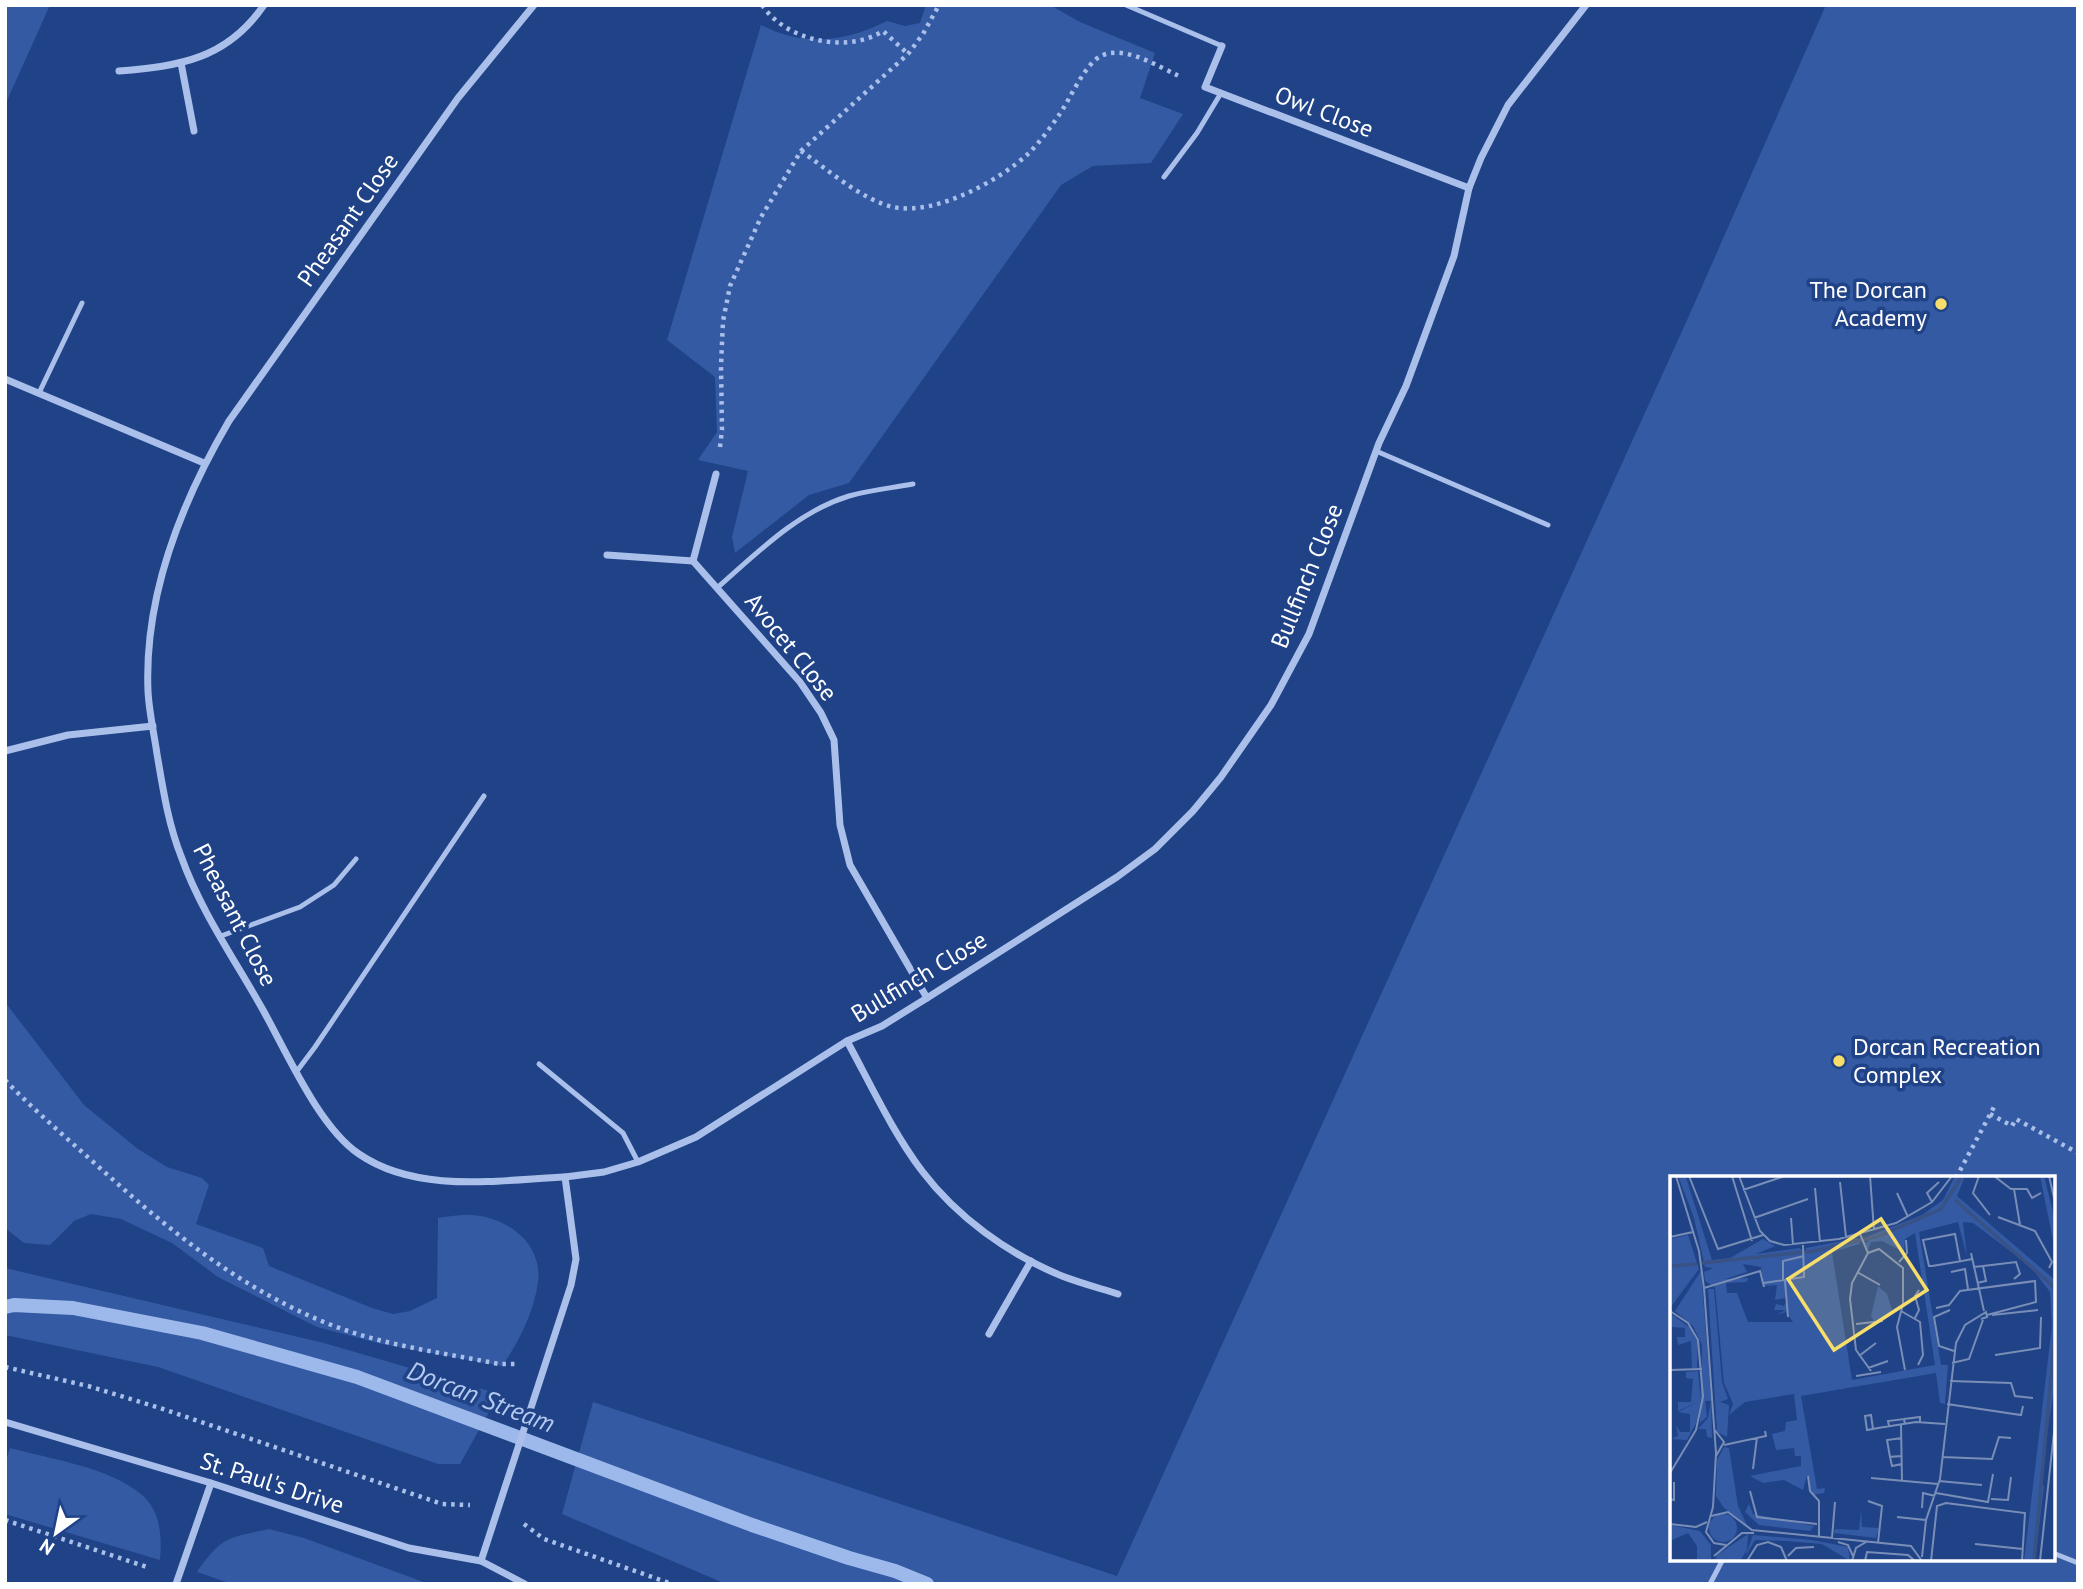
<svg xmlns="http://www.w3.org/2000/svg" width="2083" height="1589" viewBox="0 0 2083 1589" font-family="'PT Sans',sans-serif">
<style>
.green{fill:#345aa4;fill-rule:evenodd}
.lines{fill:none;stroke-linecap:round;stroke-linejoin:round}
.stream{stroke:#9db9eb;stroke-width:14}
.path{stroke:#aac0ea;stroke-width:4.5;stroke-dasharray:3.5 5;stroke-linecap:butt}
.service{stroke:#aac0ea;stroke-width:5}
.minor{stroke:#aac0ea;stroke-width:7}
.poi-dot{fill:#f7dd6a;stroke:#204287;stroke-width:2.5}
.labels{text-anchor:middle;stroke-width:7;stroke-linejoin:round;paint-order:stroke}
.street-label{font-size:24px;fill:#fff;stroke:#204287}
.poi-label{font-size:24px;fill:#fff;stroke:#204287;text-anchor:end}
.water-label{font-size:26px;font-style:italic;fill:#b5caf1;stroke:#204287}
.inset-river{fill:none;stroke:#395285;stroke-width:3.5}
.inset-road{fill:none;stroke:#798eb7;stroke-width:2}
.view{fill:#f7dd6a;fill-opacity:0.15;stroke:#f7dd6a;stroke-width:3.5}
.inset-edge{fill:none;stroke:#fff;stroke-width:3.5}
</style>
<rect width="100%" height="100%" fill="#204287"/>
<!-- green -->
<g class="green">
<polygon points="5,5 50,5 5,105"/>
<path d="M926,5h124l30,17 75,31 -15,45 43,16 -32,49 -58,3 -32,19 -212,298 -40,12 -74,58 -3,-16 16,-66 -50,-11 19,-28 -2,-55 -48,-37 94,-315c43,22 84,17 126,-4l18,5 15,-3z"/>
<path d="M1826,5h252v1579h-1352l-164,-70 31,-112 524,174 571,-1258zM1672,1178h381v381h-381z"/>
<path d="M5,1002l79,103 54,44 29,18 35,11 7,7 -13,39 67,24 6,18 103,42 21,6 17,-3 27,-13 1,-80c10,-1 22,-4 32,-3 35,1 73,27 68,67 -4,30 -19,60 -36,84l-120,-22 -65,-17 -99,-50 -46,-34 -51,-24 -30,-5 -17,7 -24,24 -26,-2 -19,-15z"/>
<polygon points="5,1268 324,1343 499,1394 460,1464 438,1464 158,1367 5,1335"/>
<path d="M10,1448c40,11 100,19 132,47 19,16 20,43 18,65l-155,-46v-50z"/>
<path d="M269,1529l35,9 125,46h-197l-35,-12c25,-36 31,-34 72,-43z"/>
</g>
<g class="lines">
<!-- stream -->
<polyline class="stream" points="5,1307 14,1305 73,1308 202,1333 357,1377 752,1525 849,1558 895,1571 927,1584"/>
<!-- path -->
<g class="path">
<path d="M762,5c24,36 85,49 121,26l25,23"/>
<path d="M801,151c26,18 61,49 92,56 42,9 106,-26 136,-54 11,-11 21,-25 30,-38 11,-15 26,-53 44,-60 24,-9 54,11 76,21"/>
<polyline points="720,447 722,430 721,366 723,321 730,286 761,217 801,151 908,54 923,34 939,5"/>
<path d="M5,1080c27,28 57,54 86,80 74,67 149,130 243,166 53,20 110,27 165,38h18"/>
<polyline points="1990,1114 2012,1126 2016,1119 2078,1153"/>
<polyline points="1956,1178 1994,1107"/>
<polyline points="5,1367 88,1386 163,1409 442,1504 470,1505"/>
<polyline points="5,1520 150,1568"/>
<polyline points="524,1524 544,1539 672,1584"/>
</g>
<!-- service -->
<g class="service">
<polyline points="1126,5 1222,46"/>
<polyline points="1164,177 1197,133 1221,93"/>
<polyline points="39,393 82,303"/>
<polyline points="1376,451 1548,525"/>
<path d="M717,588c40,-35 80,-76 132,-92 21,-6 43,-8 64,-12"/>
<polyline points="221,936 300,907 334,885 356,859"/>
<polyline points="539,1064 623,1133 638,1162"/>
<polyline points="297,1071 315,1047 484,796"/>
<polyline points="2053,1553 2078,1563"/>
<polyline points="1710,1584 1723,1559"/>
</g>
<!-- minor -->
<g class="minor">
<path d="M534,5l-76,93 -229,323c-47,80 -85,175 -81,270 1,21 6,42 9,63 6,35 11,69 24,102 19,54 54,104 82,154 24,43 56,117 96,144 58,40 140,26 206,23"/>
<polyline points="1222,46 1205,87 1469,188"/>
<polyline points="181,63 194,131"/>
<path d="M119,71c61,-5 108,-12 145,-66"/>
<polyline points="5,379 204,463"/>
<polyline points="607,555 693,561 716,474"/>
<polyline points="693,561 800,682 821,713 834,740 840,825 850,865 927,998"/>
<polyline points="5,751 68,735 153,726"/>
<path d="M847,1041c24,44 45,90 75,130 35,46 86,83 140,105 18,7 37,12 56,18"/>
<polyline points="989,1334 1031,1261"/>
<polyline points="5,1422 211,1483 409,1548 481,1561 525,1584"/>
<polyline points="481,1561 571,1285 576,1259 565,1177 604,1172 638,1162 696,1137 847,1041 882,1026 927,998 1117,877 1155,849 1193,811 1221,777 1271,705 1309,634 1379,443 1406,386 1454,256 1469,188 1481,158 1508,105 1586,5"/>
<polyline points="176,1584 211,1483"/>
</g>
</g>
<!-- markers -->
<g class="poi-dot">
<circle cx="1941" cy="304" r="7"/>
<circle cx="1839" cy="1061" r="7"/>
</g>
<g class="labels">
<!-- street labels -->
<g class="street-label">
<text transform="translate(1324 112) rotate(21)" y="8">Owl Close</text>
<text transform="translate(348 220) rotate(-55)" y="8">Pheasant Close</text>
<text transform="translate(1307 576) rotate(-68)" y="8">Bullfinch Close</text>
<text transform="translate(791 647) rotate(51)" y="8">Avocet Close</text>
<text transform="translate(235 915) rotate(63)" y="8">Pheasant Close</text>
<text transform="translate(919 977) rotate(-31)" y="8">Bullfinch Close</text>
<text transform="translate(272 1483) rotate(18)" y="8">St. Paul's Drive</text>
</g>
<!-- poi labels -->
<g class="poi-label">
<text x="1927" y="298">The Dorcan<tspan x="1927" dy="28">Academy</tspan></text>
<text x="1853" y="1055" text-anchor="start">Dorcan Recreation<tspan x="1853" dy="28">Complex</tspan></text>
</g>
<!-- water labels -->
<g class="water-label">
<text transform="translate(481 1397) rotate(21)" y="9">Dorcan Stream</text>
</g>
</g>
<!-- overview -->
<g transform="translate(1670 1176)">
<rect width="385" height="385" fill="#204287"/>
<path d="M8,0l8,1 26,83 18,-2 33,-19 12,7 -19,8 43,-6 7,4v-4l52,-10 2,6 -28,8 20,128 83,-15 -20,-132 -10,6 -1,13 -22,-11 -11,1 -3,8 -3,-7 4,-2 -5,-3 58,-23 21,-15 12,-24h10l-8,20 98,84v103l-15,96 4,7 -9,75h-11l28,-235 -2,-34 -20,-26 -57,-43 -10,-1 4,35 -9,-35 -39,10 22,133h7l-3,39 -5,-1 -4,-30 -135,23 16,93 8,-1 -1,5 -12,2 -5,-20 -4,15 -19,-10 -21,3 -13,-7 51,-10v-10h-6l-1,-8 -18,2 -4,-16 13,-3 1,-9 11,-2 -3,-26 -49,8 -16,13 4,-11 -9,-21 -9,-96 -10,-6 -1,-9 9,-4 -8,-1 -11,-49zM73,88l18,3 3,19 13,-1 -2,15 10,-2 1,4 -2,4 -8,-2 -2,6h12l-10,5 10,-3 7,10h-45l-11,-29h-10l-1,-10 21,-1 1,-4 -23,1 22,-7zM370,0h4l11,44v30zM18,59l11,34 -29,39v-69zM31,95l10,128 1,39 -5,-1 -1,-8h-8l10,-11 3,-17h-6l2,16 -7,6 2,-78 -9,-19 -18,-15zM208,110l9,8 5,16 -6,9 -12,2 -3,-5zM38,113h6l8,93 6,17 -8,3 9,3 -2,32 -10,-5zM0,137l19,14 9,15 -1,26h-5l-1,-27 -13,4 -1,-8h8v-9l-13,-1zM28,195l3,31 -5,21 -9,17 -16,-1 7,-3 -2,-11 4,7h10v-18l-12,-2 22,-11 -22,10v-9h13l2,-23 -7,-1v-6zM54,271l5,1 9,58 9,19 -23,-17 -8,-12 1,-36zM79,328l4,10 61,12 -4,5 -51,-6 -14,-13zM191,334l1,17 17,1 -3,10 -42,-5 1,-4 24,1zM39 352a14 14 0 1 1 28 0a14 14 0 1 1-28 0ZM0,349l30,6 11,14v16h-14v-15l-9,-13 -16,7zM78,358l-1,16 -7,11h-25l2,-6zM83,359l59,5 36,7 2,14 -28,-17 -35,-3 -32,-1 -10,17z" fill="#345aa4" fill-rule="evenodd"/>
<path class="inset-river" d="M285,24l100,88M32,87l112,-12 65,-15 62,-27 21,-33M0,90l27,-2M364,385l21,-226"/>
<path class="inset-road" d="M6,0l23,75 5,37 12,165 -3,54 -7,25 8,11 12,2M19,0l29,73 45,-14M62,0l20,65M69,0l21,55 10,10 14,4 55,-6 57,-16 36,-21 20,-26M200,0l4,54M309,0l-6,17 17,22M324,0l17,13h16l5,9 9,-5M379,0l6,26M170,6l6,55M145,12l5,54M344,13l6,36M73,14l42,-14M227,17l11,24M262,26l-5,-9 12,-11M328,41l37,14 17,31 -3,6M84,42l54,-19M121,42l2,27M190,58l8,19 -16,30 -2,16 6,51 15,21M0,61l23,-5M198,77l11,-4 24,19v36l-6,23 8,43M301,77l13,58M290,85l-5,-27 -32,6 6,26h3l30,-5 10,-2M229,86l8,-9 -1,-13M313,90l33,-4 4,12 -6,5M303,91l10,-1 3,15 -9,2M187,96l23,13M281,96l14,-3 3,20M113,105v-20l21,-5M115,105l3,36M94,107l40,-6 -1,-32M34,112l56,-17 4,16M266,132l13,-3 11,-14 75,-10 1,21 -49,13M280,134l-16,7 5,29 15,5M0,135l18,12 10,17 5,57 -7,33 -26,43M231,135l19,11 3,33 -5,10M322,139l46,-5M245,142l4,-8 -4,-14 4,-6M186,148l27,-3M325,179l45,-7 1,-31M189,180l17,-13M282,187l17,-4 14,-39M198,192l20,-7M0,194l32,-1M186,200l25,-4M280,205l61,2 4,13 18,2M277,228l74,11 2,-9M234,243l16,-2v5M231,249l1,57M219,250l-1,-5 16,-2 1,5M44,253l10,13 -8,14M203,253l-2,-14 -6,1 2,14 6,-1 5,-1 38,-6 29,2M54,269l42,-9 -1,-5M231,280l-11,1 2,9 10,-2M220,281l-3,-17 15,-2M272,281l50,2 7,-22 12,1M83,293l4,-32M138,300l2,15 9,10v35M201,302l67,6M269,305l43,4M80,315l7,26 60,7M266,317l52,9 5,-28M0,323l4,1v-18M321,323l17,1 3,-23M198,325l14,5 -4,37M252,332l1,-15 12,3M41,340l17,-4 24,18 159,16 11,15M227,341l29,3M0,348l26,3 11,-5M162,362l3,-36M168,366l10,3 5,11M305,368l48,5M44,380l28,-23h12M118,380l8,-8 18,-1M252,381l4,-37 14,-41 16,-136 9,-18 21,-13 1,5 -6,2M77,385l10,-16 11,-3 13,5 6,14M182,385l4,-13 10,-6M195,385l2,-9 41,3 7,6M261,385l6,-55 9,-3 79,10 -3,48M370,385l15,-138"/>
<path class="view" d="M211,43l46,71 -93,60 -46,-71z"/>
<rect width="385" height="385" class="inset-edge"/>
</g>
<!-- border -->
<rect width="2083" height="1589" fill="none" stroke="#ffffff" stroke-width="14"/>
<!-- north arrow -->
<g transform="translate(56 1533) rotate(213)" stroke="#204287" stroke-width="5" paint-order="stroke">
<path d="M0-5L12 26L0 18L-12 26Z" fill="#ffffff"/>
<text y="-10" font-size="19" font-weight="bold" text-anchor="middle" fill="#ffffff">N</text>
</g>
</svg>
